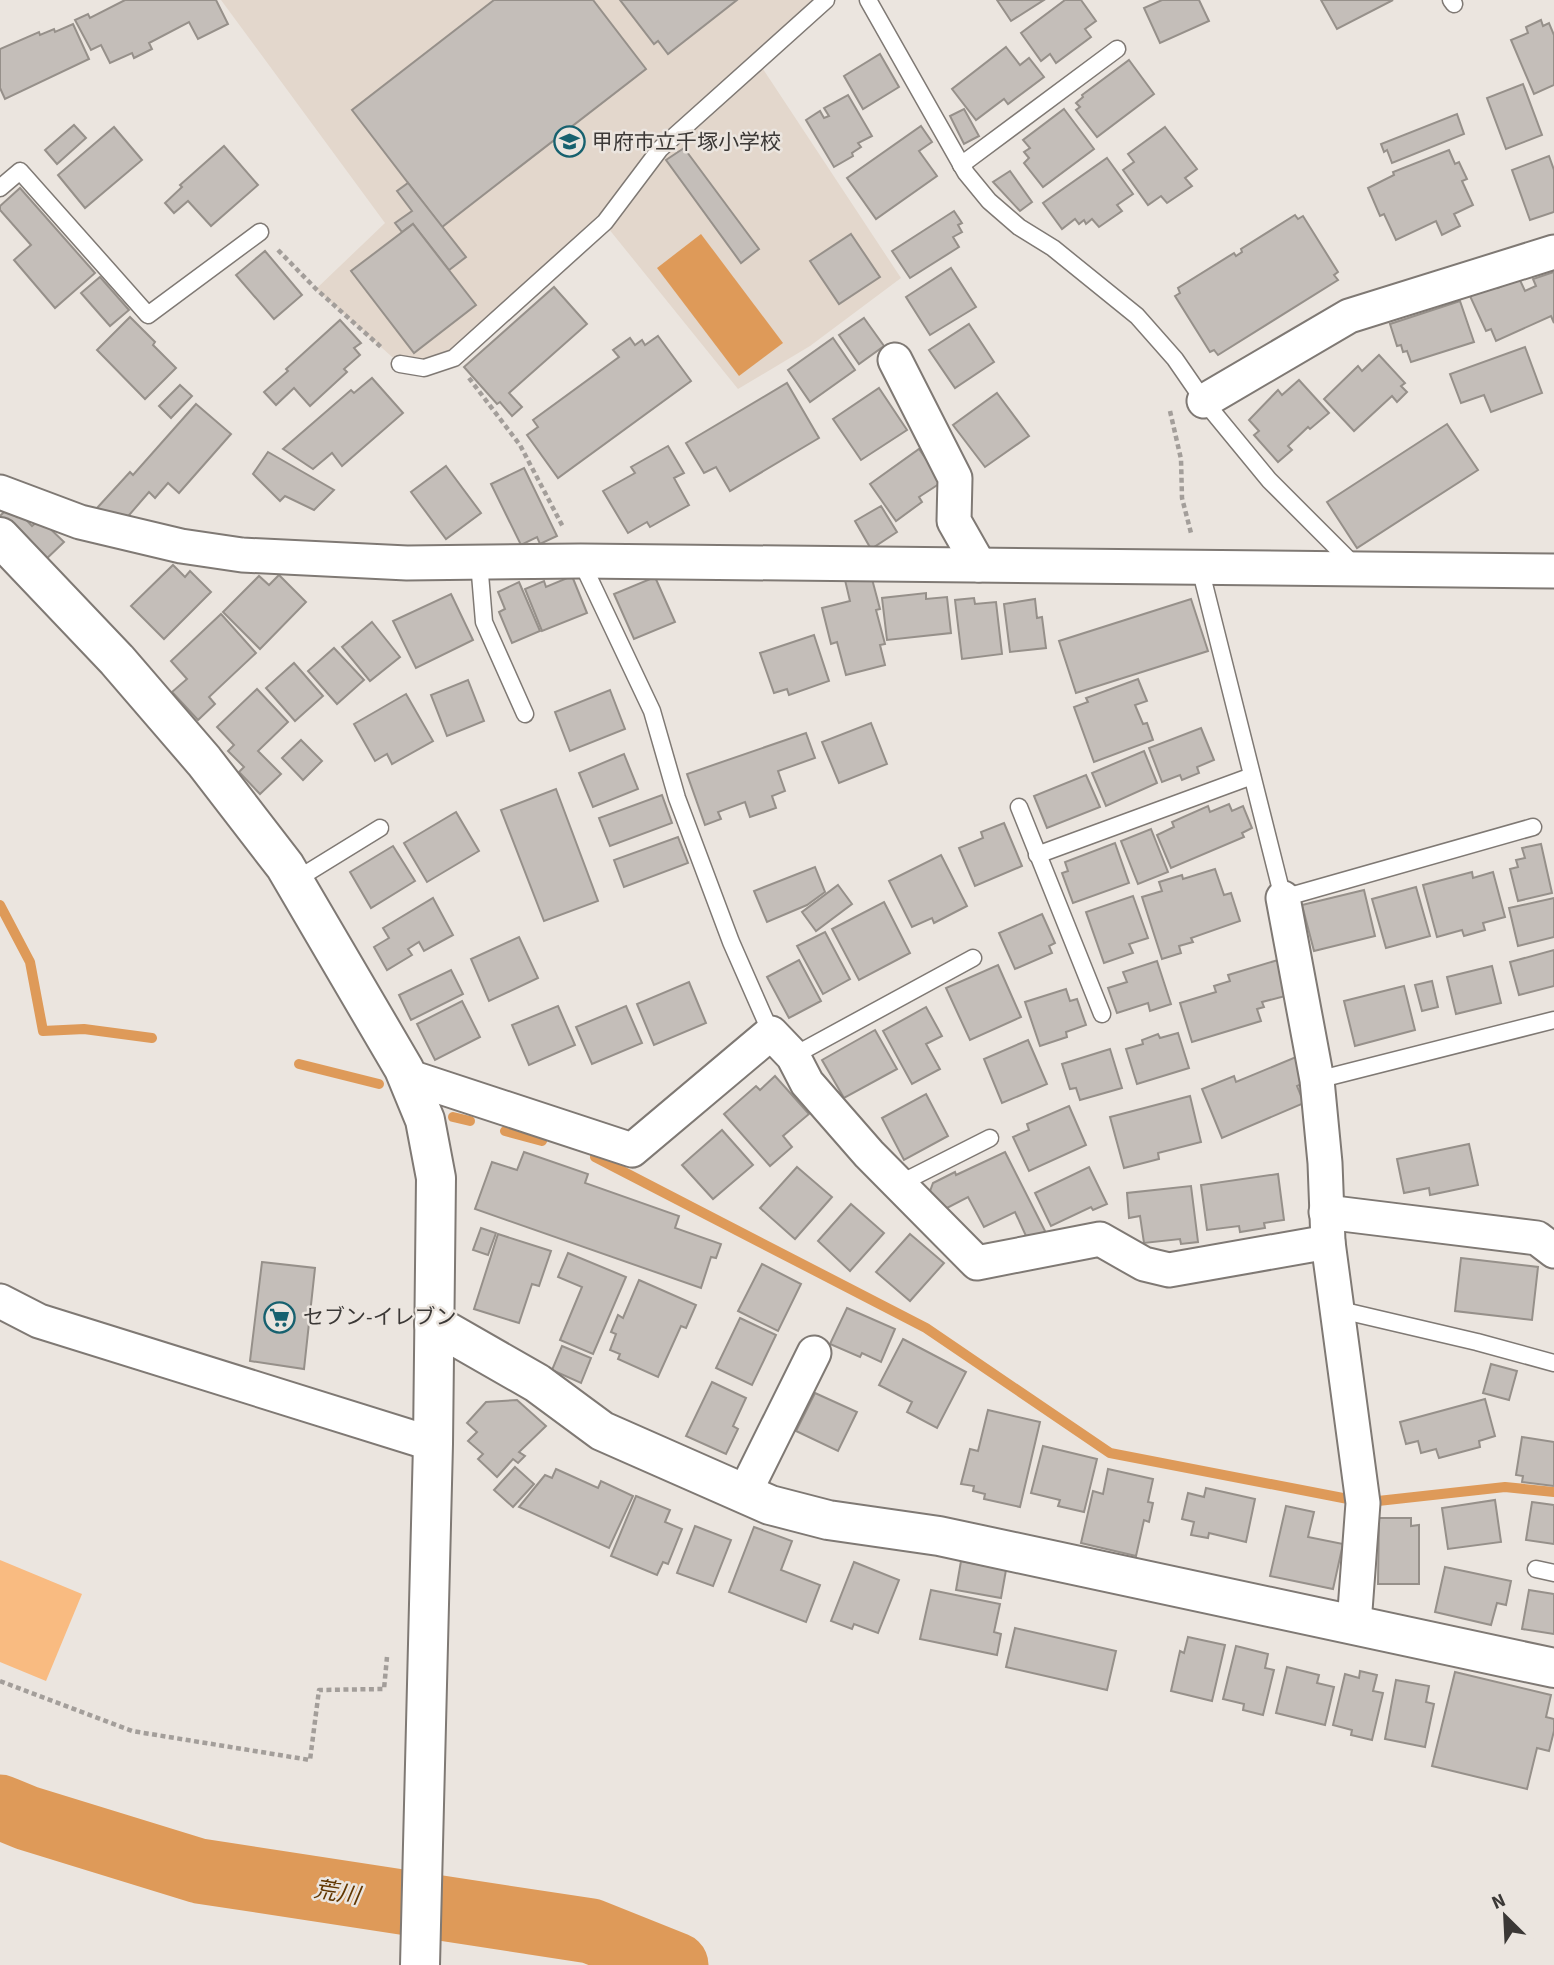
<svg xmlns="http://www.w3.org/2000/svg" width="1554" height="1965" viewBox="0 0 1554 1965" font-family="'Source Sans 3','Noto Sans JP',sans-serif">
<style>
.built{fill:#e3d7cc}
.green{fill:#f9bb81}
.water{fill:#de9a59}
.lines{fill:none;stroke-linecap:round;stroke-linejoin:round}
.stream{stroke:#de9a59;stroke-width:10}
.river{stroke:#de9a59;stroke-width:65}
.building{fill:#c4beb9;stroke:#96908a;stroke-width:2}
.lane-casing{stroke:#7f7974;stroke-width:19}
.street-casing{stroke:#7f7974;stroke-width:37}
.secondary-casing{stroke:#7f7974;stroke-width:42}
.path{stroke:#a39e9a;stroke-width:4.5;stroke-dasharray:5 3.5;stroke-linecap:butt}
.lane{stroke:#fff;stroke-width:16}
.street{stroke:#fff;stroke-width:33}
.secondary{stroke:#fff;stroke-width:38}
.labels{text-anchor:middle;stroke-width:5;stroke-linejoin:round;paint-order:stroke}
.poi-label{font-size:21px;fill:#3b3836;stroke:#ebe5df;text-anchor:start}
.water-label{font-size:23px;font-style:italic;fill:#613600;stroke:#ebe5df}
</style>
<rect width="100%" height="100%" fill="#ebe5df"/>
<!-- built -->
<polygon class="built" points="221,0 826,0 759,63 901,278 810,346 738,389 604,223 454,358 400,364 316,289 385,223"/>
<!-- green -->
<polygon class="green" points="0,1560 82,1594 46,1681 0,1662"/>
<!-- water -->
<polygon class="water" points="701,234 783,343 739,376 657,268"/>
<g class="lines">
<!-- stream -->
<g class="stream">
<polyline points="0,905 30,962 43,1031 84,1029 152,1038"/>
<polyline points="299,1064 379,1084"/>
<polyline points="453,1117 470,1121"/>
<polyline points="505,1131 542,1141"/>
<polyline points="595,1157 926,1328 1110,1453 1348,1499"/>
<polyline points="1378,1501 1505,1487 1554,1492"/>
</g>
<!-- river -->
<polyline class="river" points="0,1807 27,1818 199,1871 591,1931 676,1965"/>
</g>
<!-- building -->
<g class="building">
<polygon points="125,0 216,0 228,24 198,39 189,22 149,43 152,49 134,58 132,53 110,63 101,45 91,50 75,20 88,14 90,18"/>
<polygon points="494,0 593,0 646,69 442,227 352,110"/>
<polygon points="620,0 737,0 668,54 658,41 654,44"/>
<polygon points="997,0 1044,0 1011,21"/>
<polygon points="1065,0 1081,0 1096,21 1085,29 1091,37 1056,63 1050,54 1041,61 1021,33"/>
<polygon points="1162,0 1199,0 1209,21 1160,43 1144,8"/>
<polygon points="1321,0 1393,0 1337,29"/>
<polygon points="1541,20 1543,26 1549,23 1554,35 1554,85 1534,94 1511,40 1528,33 1526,27"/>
<polygon points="73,24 89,59 5,99 0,88 0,49 39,32 40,35 54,29 55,32"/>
<polygon points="1006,47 1020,65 1029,58 1044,77 1008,104 1004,99 976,120 952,89"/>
<polygon points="880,54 899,87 863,109 844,76"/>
<polygon points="1129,60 1154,94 1097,137 1076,110 1080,107 1076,103 1083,97 1082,95"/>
<polygon points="1523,84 1542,135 1506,149 1487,98"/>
<polygon points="848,95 872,136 858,143 861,147 852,153 853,156 834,167 806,120 820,111 824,118 829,116 824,108"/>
<polygon points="964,109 979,136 964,144 950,116"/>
<polygon points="1064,109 1094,149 1043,187 1024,163 1029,158 1024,152 1030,148 1023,140"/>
<polygon points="1457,114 1464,134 1392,163 1387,150 1384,152 1381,144"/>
<polygon points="74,125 86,138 57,164 45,150"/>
<polygon points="921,126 932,142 919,151 937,176 876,219 847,178"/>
<polygon points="114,127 142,160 85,208 58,175"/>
<polygon points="1165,127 1197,169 1185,178 1192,186 1167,203 1161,196 1148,205 1123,170 1134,162 1128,154"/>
<polygon points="224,146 258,185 211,226 188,201 174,213 165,203 182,187 180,185"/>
<polygon points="684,148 759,249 741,263 666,160"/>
<polygon points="1449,150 1455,164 1459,162 1467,179 1462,181 1473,205 1454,214 1460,226 1442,235 1436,221 1396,240 1384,214 1380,216 1368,188 1394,175 1393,172"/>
<polygon points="1549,156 1554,170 1554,212 1530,220 1512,170"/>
<polygon points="1107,158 1133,194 1117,205 1122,211 1099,227 1092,219 1086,224 1084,220 1079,224 1075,219 1062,229 1043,203"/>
<polygon points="1010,171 1032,202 1020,211 993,182"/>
<polygon points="408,183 466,257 449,270 413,224 402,232 395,223 412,211 397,191"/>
<polygon points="20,188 95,273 55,308 14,260 31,245 0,210 0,206"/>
<polygon points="954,211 962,223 958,225 962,232 953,237 959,247 910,278 892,251"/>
<polygon points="1295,215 1298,219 1303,216 1338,272 1334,275 1338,280 1218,355 1214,350 1210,352 1175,296 1180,293 1178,288 1234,253 1236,256 1242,252 1241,249"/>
<polygon points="413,224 476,305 414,353 351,271"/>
<polygon points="851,234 880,277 839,304 810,261"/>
<polygon points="265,251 302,295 274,319 236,275"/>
<polygon points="951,268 976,307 930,335 906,297"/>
<polygon points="1554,272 1554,323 1551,316 1496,341 1491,329 1486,331 1470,296 1496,284 1498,288 1519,278 1525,291 1536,286 1533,279"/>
<polygon points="100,277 129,310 110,326 81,293"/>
<polygon points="554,287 587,324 509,393 522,407 512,416 500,402 497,404 464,367"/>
<polygon points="1460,301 1474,342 1411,362 1407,351 1403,352 1401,345 1397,346 1390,324"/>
<polygon points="130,317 155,342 153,345 176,368 145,399 97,350"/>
<polygon points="864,318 884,346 859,364 839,335"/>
<polygon points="340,320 361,343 354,348 360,355 344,369 347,372 310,406 294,388 276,405 264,392 288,371 286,369"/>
<polygon points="969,324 994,362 955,388 929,350"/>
<polygon points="658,336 691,381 558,478 527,435 538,427 533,420 619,357 613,350 630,338 635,345 642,340 645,345"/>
<polygon points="833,338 855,370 810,402 788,370"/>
<polygon points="1525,347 1542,393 1491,412 1484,395 1461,403 1450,374"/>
<polygon points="1379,355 1405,383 1401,386 1407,392 1397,402 1392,396 1354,431 1324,399 1358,366 1362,371"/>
<polygon points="372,378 403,413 342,466 332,453 313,469 283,449 351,390 354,393"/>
<polygon points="1299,380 1329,413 1310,429 1308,427 1288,446 1292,450 1278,462 1254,435 1259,431 1249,420 1278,390 1282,395"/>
<polygon points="787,383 819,438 730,491 716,467 704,473 686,443"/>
<polygon points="180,385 192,396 171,418 159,406"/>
<polygon points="879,388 907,430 861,460 833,419"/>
<polygon points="997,393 1029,436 985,467 953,425"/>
<polygon points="196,404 231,434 179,493 168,483 155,498 149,492 124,521 97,508 130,472 133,475"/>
<polygon points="1447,424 1478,470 1357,548 1327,502"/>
<polygon points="668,446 684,473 674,478 689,505 650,527 647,522 628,533 603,491 635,473 631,467"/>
<polygon points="919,449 942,482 919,497 922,502 896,521 870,484"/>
<polygon points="268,452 334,490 314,510 285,496 280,501 253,474"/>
<polygon points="446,466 481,513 446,539 411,492"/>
<polygon points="524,468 557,536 540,544 537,537 521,545 491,484"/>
<polygon points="881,506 897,532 871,549 855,521"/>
<polygon points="8,508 17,517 20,513 32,526 40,519 64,542 42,563 0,521 0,516"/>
<polygon points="173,565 185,577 190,571 211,592 164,639 131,606"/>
<polygon points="279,575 306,602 260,649 223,612 259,576 269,585"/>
<polygon points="572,576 587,613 542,631 525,589 544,581 546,587"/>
<polygon points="655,577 675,622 634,639 614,594"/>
<polygon points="872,579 880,609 876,610 885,644 880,645 885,665 846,675 837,642 831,644 822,608 850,601 845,580"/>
<polygon points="519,582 540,631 512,643 499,612 505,609 498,592"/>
<polygon points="926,593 926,599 947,597 951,633 887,640 882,598"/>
<polygon points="451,594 473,640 416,668 393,621"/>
<polygon points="974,598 975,604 996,602 1002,654 962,659 955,600"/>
<polygon points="1035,599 1037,618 1042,617 1046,648 1010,652 1004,604"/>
<polygon points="1191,599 1208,651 1076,693 1059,641"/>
<polygon points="221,614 256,653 209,697 215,704 198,720 172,692 187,679 171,661"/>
<polygon points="372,622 400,657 370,681 342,647"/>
<polygon points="814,635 829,681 789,695 787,689 774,693 760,653"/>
<polygon points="334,648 364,680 337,704 308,671"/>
<polygon points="294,663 323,696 295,721 266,688"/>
<polygon points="1138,679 1147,701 1135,705 1143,724 1147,723 1153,740 1094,762 1074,707 1088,702 1086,698"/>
<polygon points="468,680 484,721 447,736 431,695"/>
<polygon points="257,689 288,722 258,751 281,774 260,794 239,772 244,767 228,751 234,745 217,727"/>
<polygon points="610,690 625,729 570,751 555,712"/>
<polygon points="406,694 433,741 392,764 387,754 375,761 354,724"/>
<polygon points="871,723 887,764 839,783 822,742"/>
<polygon points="1201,728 1214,760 1197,767 1199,773 1182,780 1180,775 1162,782 1149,748"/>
<polygon points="806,733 815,758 778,771 785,791 772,796 776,808 750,817 745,802 718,812 721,819 705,825 687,774"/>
<polygon points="301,740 322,761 303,780 282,758"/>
<polygon points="1144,751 1157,783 1106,806 1092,773"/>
<polygon points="624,754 638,789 593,807 579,773"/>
<polygon points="1086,775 1100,807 1047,828 1034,796"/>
<polygon points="556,789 598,901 544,921 501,810"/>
<polygon points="662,795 672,823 610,846 599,818"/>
<polygon points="1229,804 1232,811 1243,806 1252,828 1242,833 1244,837 1171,868 1157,835 1174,827 1172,822 1208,806 1210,812"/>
<polygon points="456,812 479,851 427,882 404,843"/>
<polygon points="1004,823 1022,866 975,886 959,848 983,838 981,832"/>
<polygon points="1151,829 1168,872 1138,884 1121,841"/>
<polygon points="678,837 688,863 624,887 614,860"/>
<polygon points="1115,843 1129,883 1073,903 1062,873 1068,871 1065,862"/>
<polygon points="1541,844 1552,893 1518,901 1510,869 1518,867 1516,860 1525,858 1522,848"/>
<polygon points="393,846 415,881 371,908 350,872"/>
<polygon points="941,855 967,906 934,923 932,918 912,927 889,881"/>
<polygon points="815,867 825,892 807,905 767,922 754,891"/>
<polygon points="1215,869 1224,895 1231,893 1240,921 1191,938 1193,942 1179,946 1181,953 1162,959 1142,897 1162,891 1159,882 1182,875 1183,879"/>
<polygon points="1472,872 1473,878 1493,872 1505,917 1483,923 1485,930 1464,936 1462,930 1437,937 1423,885"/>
<polygon points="838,885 852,904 816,931 802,912"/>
<polygon points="1416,887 1430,936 1386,948 1372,899"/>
<polygon points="1364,890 1375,936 1314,951 1302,905"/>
<polygon points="1133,896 1148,938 1129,944 1133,953 1104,963 1086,912"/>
<polygon points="433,898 453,935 424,951 419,942 408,949 412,955 387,970 374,947 389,938 383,928"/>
<polygon points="1554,898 1554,937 1518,946 1509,908"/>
<polygon points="884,902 910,953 859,980 832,929"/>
<polygon points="1042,914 1055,943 1049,946 1052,953 1015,969 999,933"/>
<polygon points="825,932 850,979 823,994 797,946"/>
<polygon points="519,937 538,978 489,1001 471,959"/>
<polygon points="1554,950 1554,986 1519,995 1510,962"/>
<polygon points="799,960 821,1001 789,1018 767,977"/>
<polygon points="1278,960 1289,995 1262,1002 1264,1007 1257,1009 1261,1021 1192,1042 1180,1003 1216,992 1214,986 1230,981 1228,975"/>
<polygon points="1157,961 1171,1004 1150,1011 1148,1003 1117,1013 1108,988 1127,982 1123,972"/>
<polygon points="998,965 1021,1017 970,1040 946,988"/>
<polygon points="1492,966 1501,1003 1456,1014 1447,977"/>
<polygon points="451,970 463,994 411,1020 399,995"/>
<polygon points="1432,981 1438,1007 1422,1011 1415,985"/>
<polygon points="689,982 706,1023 654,1045 637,1004"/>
<polygon points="1404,986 1415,1030 1355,1046 1344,1001"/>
<polygon points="1066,989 1070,1001 1077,999 1086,1025 1066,1032 1067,1037 1040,1046 1025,1002"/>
<polygon points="462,1001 480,1037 435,1060 417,1024"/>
<polygon points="558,1006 575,1045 529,1065 512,1025"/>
<polygon points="626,1006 642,1043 592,1064 576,1027"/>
<polygon points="926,1007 942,1036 926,1044 940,1069 912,1084 883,1031"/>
<polygon points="875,1030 897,1069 844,1098 822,1060"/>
<polygon points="1178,1033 1189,1068 1137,1084 1126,1049 1143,1044 1142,1040 1158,1034 1160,1038"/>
<polygon points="1028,1040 1047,1084 1002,1103 984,1059"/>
<polygon points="1110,1049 1122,1088 1080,1100 1076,1088 1070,1089 1062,1064"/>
<polygon points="1296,1057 1306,1082 1297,1086 1304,1103 1222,1138 1202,1089 1234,1076 1236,1082"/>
<polygon points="775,1076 809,1114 783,1136 792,1147 770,1166 724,1114 756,1086 760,1090"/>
<polygon points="926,1094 948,1136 904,1160 882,1118"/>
<polygon points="1190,1096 1201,1142 1158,1153 1159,1159 1124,1168 1110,1117"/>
<polygon points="1069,1106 1086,1145 1029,1171 1013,1137 1029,1130 1027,1124"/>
<polygon points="722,1130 753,1165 713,1199 682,1165"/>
<polygon points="1469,1144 1478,1185 1430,1195 1429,1188 1404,1193 1397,1159"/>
<polygon points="524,1152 588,1174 585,1183 679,1216 675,1228 721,1244 716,1258 711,1257 701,1288 475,1209 492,1162 517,1170"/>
<polygon points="1005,1152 1046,1233 1026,1236 1015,1212 984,1227 968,1197 945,1209 929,1194 933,1183 955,1172 956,1175"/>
<polygon points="797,1167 832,1197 795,1239 760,1208"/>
<polygon points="1089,1167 1107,1204 1093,1210 1091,1207 1051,1226 1035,1193"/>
<polygon points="1278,1174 1284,1220 1264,1223 1265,1228 1240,1232 1239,1226 1207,1230 1201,1185"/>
<polygon points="1191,1186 1198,1242 1181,1244 1180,1239 1144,1243 1140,1216 1129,1218 1127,1193"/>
<polygon points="851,1204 884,1233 850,1271 818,1241"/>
<polygon points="481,1228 496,1233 488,1255 473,1250"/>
<polygon points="498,1234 551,1251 539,1286 532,1284 519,1323 474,1309"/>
<polygon points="910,1234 944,1263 910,1301 876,1272"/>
<polygon points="568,1253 626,1277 593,1354 560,1340 582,1287 558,1277"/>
<polygon points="1461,1258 1538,1267 1532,1320 1455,1311"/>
<polygon points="262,1262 315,1268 304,1369 250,1361"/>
<polygon points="762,1264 801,1284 778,1331 738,1311"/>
<polygon points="639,1280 696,1305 686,1328 681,1326 658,1377 618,1359 620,1354 610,1350 616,1334 611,1332 618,1315 623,1318"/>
<polygon points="847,1308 895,1329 881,1362 862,1353 860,1357 830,1344"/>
<polygon points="740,1318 776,1335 752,1385 716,1368"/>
<polygon points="903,1339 966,1372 937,1428 907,1412 912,1402 879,1385"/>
<polygon points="562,1346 591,1358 581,1383 552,1370"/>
<polygon points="1491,1364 1517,1371 1509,1400 1483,1393"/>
<polygon points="712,1382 746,1398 733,1426 738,1429 726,1454 686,1436"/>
<polygon points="815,1393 857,1412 838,1451 796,1431"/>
<polygon points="1485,1399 1495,1436 1479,1441 1480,1447 1439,1458 1436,1449 1421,1453 1418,1441 1406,1444 1400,1422"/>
<polygon points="517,1400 546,1426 519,1452 525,1456 518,1463 513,1459 497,1477 478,1459 483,1454 468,1441 477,1432 467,1423 486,1402"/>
<polygon points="988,1410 1040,1422 1020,1507 984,1499 985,1494 973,1491 974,1486 961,1484 970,1449 978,1451"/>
<polygon points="1522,1437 1554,1442 1554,1486 1522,1482 1523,1476 1516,1475"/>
<polygon points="1043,1446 1097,1459 1084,1512 1058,1506 1060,1500 1031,1493"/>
<polygon points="515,1467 534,1484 513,1507 494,1490"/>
<polygon points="556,1469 598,1488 601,1481 633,1496 609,1548 519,1507 545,1475 552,1478"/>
<polygon points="1108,1469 1153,1479 1148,1502 1153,1503 1149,1522 1144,1520 1136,1556 1081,1543 1093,1491 1103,1494"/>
<polygon points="1206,1488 1255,1499 1246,1542 1209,1533 1208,1538 1191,1535 1194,1522 1182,1519 1188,1493 1204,1497"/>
<polygon points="636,1496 670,1510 665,1522 682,1529 668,1564 663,1562 657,1575 611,1556"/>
<polygon points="1495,1500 1501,1542 1448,1549 1442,1508"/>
<polygon points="1532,1502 1554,1505 1554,1544 1526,1540"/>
<polygon points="1286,1506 1314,1512 1308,1537 1343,1544 1333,1589 1270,1576"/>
<polygon points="1379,1518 1411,1518 1411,1526 1419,1525 1419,1584 1378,1584"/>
<polygon points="695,1526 731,1540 713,1586 677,1573"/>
<polygon points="754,1527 792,1541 781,1570 820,1585 806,1622 729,1592"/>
<polygon points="961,1561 1006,1570 1001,1598 956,1590"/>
<polygon points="854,1562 899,1580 878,1633 854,1624 852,1629 831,1621"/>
<polygon points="1445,1567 1511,1581 1506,1605 1497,1603 1491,1625 1435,1612"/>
<polygon points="931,1590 1000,1604 994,1632 1001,1634 997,1655 920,1639"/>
<polygon points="1529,1590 1554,1594 1554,1634 1522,1629"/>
<polygon points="1015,1628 1116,1651 1107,1690 1006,1667"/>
<polygon points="1188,1637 1225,1645 1212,1701 1171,1691 1180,1651 1184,1653"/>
<polygon points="1236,1646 1268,1654 1265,1668 1274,1670 1263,1715 1243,1710 1244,1704 1223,1699"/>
<polygon points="1287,1667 1319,1675 1317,1683 1334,1687 1325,1725 1276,1713"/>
<polygon points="1360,1671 1377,1675 1373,1691 1383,1693 1372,1740 1351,1735 1352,1730 1333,1725 1345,1674 1359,1678"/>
<polygon points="1455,1672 1551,1695 1546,1717 1554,1719 1554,1731 1549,1751 1537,1748 1527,1789 1432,1766"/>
<polygon points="1396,1680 1429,1686 1426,1702 1434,1704 1425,1747 1385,1739"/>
</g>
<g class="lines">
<defs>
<g id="lane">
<polyline points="868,0 966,173 989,201 1019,227 1053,248 1137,316 1175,359 1204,401 1269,480 1356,567"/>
<polyline points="1451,0 1454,4"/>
<polyline points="961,165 1117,49"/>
<polyline points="0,188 20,171 148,315 260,232"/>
<polyline points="400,364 424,368 454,358 605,222 660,149 826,0"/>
<polyline points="581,561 652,711 677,798 731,942 771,1033"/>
<polyline points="479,562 484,622 525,714"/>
<polyline points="1200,568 1283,898 1533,827"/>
<polyline points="1019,807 1102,1014"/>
<polyline points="1037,855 1252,776"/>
<polyline points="294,881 380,828"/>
<polyline points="793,1056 973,958"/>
<polyline points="1317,1080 1554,1020"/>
<polyline points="899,1184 990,1138"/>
<polyline points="1336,1309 1477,1342 1554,1363"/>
<polyline points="1536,1569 1554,1573"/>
</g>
<g id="street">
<polyline points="895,360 955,478 954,521 979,565"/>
<polyline points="1204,401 1349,316 1554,252"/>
<polyline points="0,492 80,522 181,546 242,555 407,563 581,561 1554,571"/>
<polyline points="1283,898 1317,1080 1325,1163 1328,1242 1363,1503 1354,1624"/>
<polyline points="407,1076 632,1150 771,1033 793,1056 807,1083 869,1154 977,1263 1100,1239 1144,1264 1169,1270 1328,1242"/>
<polyline points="1326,1212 1537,1238 1554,1251"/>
<polyline points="0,1301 39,1321 433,1444"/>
<polyline points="744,1494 814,1353"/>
</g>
<g id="secondary">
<polyline points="0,537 117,660 204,761 285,866 404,1069 425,1120 436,1178 433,1444 420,1965"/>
<polyline points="434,1324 537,1383 602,1431 770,1505 828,1520 939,1536 1554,1668"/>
</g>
</defs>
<!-- lane casing -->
<use href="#lane" class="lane-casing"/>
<!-- street casing -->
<use href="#street" class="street-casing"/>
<!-- secondary casing -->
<use href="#secondary" class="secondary-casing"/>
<!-- path -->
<g class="path">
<polyline points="278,250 316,289 381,347"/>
<polyline points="469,378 520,445 563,527"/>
<polyline points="1170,411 1181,459 1182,498 1191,533"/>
<polyline points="0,1681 132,1731 310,1760 319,1690 384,1689 387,1657"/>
</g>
<!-- lane -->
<use href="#lane" class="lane"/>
<!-- street -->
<use href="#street" class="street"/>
<!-- secondary -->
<use href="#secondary" class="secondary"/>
</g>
<!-- icons -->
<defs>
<symbol id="school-ring" viewBox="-11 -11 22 22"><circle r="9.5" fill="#ebe5df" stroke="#17616f" stroke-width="1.5"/><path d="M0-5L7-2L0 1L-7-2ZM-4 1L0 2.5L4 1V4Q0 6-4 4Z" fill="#17616f"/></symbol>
<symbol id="supermarket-ring" viewBox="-11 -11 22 22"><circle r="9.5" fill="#ebe5df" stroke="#17616f" stroke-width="1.5"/><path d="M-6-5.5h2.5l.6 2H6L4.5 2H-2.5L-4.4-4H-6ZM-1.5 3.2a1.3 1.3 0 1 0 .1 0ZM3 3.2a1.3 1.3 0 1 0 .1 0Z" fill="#17616f"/></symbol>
</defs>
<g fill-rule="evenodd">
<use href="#school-ring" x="552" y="124" width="35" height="35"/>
<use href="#supermarket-ring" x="262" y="1300" width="35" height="35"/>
</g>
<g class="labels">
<!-- poi labels -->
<g class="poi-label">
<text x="592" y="149">甲府市立千塚小学校</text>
<text x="303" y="1324">セブン-イレブン</text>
</g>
<!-- water labels -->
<g class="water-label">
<text transform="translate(337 1892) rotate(9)" y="8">荒川</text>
</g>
</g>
<!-- north arrow -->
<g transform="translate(1505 1916) rotate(336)" stroke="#ebe5df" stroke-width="5" paint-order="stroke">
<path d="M0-5L12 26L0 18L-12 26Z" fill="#3b3836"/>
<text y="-10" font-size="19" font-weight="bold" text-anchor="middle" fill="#3b3836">N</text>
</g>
</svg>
